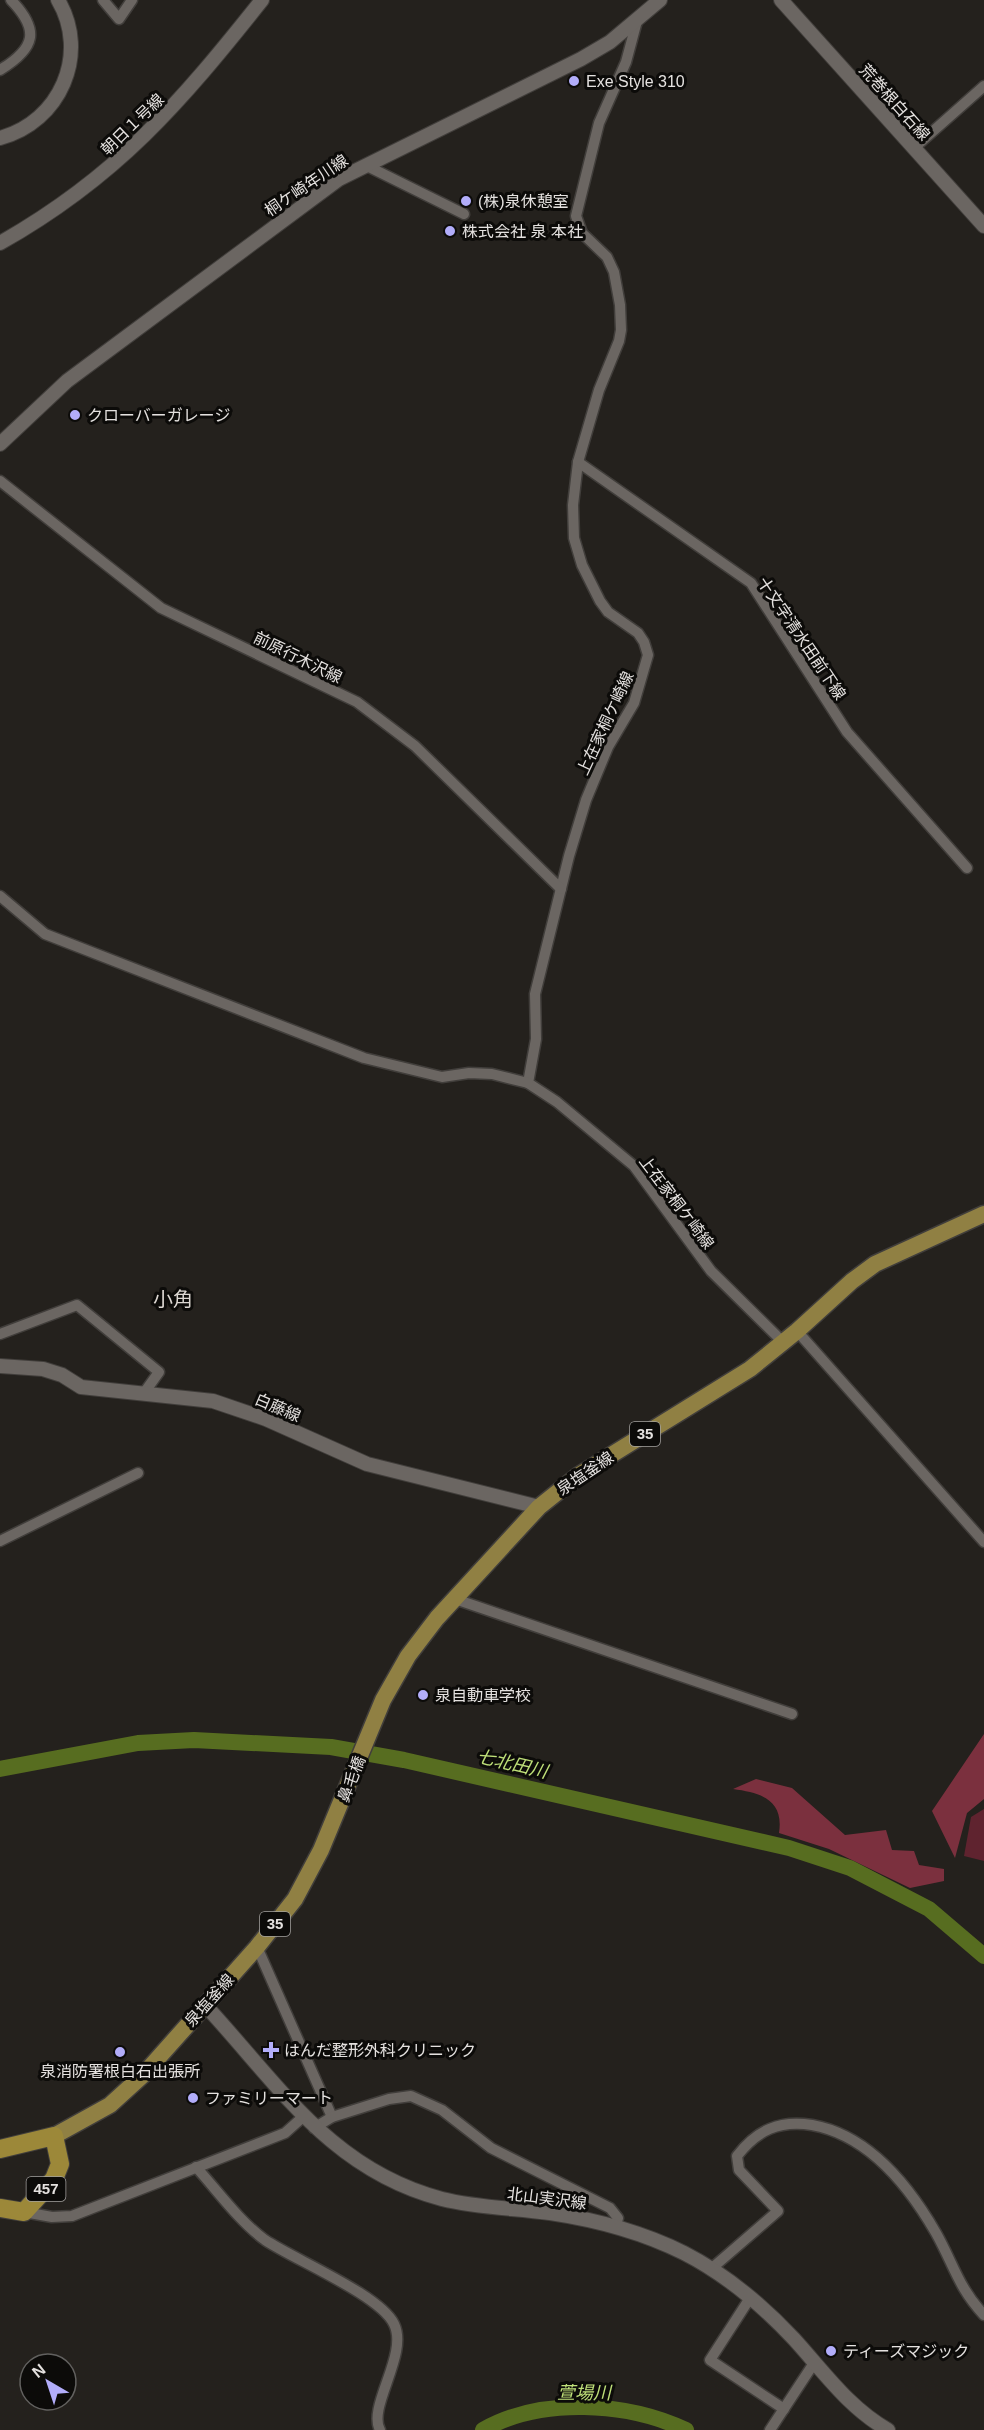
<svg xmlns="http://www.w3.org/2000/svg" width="984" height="2430" viewBox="0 0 984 2430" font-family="Helvetica,'Noto Sans JP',sans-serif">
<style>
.green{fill:#5f232f}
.forest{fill:#7b303e}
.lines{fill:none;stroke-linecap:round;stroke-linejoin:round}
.river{stroke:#576d20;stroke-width:16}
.minor-casing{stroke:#413e3b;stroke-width:13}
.tertiary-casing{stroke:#413e3b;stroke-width:16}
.primary-casing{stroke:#413e3b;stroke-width:19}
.trunk-casing{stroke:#413e3b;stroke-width:20}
.minor{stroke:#6b6662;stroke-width:10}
.tertiary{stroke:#6b6662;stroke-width:14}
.primary{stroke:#908043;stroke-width:16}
.trunk{stroke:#9c8839;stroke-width:18}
.poi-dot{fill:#b2adfa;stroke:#0c0b09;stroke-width:2}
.labels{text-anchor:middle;stroke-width:6;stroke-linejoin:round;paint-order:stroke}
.shield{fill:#0c0b09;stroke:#a3a19f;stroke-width:1.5}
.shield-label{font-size:15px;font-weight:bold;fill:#e4e1df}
.poi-label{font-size:16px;fill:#e4e1df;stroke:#0c0b09;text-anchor:start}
.street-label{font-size:16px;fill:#e4e1df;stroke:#0c0b09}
.water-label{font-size:18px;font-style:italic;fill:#bfe079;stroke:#0c0b09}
.quarter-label{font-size:20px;fill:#ddd8d3;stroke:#0c0b09}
</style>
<rect width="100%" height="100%" fill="#24211d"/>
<!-- green -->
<polygon class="green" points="984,1809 984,1861 964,1856 971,1817"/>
<!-- forest -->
<g class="forest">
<polygon points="984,1734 984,1799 967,1813 955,1858 932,1811"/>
<path d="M756,1779l36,9 53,47 41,-5 6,20 22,1 5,14 25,4v12l-34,7 -81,-39 -50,-16c5,-33 -17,-40 -46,-44z"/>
</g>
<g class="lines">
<!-- river -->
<g class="river">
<polyline points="0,1769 138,1743 194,1740 331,1747 404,1760 789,1848 850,1868 929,1909 984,1956"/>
<path d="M483,2430c58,-33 144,-28 203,0"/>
</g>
<defs>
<g id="minor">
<polyline points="103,0 119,19 132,0"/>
<polyline points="637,21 626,62 599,123 576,216 582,233 607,257 614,272 620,305 621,330 619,341 599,390 578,462 573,505 574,538 582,565 600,601 608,612 638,633 644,642 648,655 634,703 608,747 586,800 569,856 535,994 536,1039 528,1083 557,1102 634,1166 711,1271 784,1343"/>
<path d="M0,70c36,-22 40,-40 11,-70"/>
<polyline points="914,148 984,86"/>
<polyline points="365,165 464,214"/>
<polyline points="578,462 751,583 847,732 967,868"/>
<polyline points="0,481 161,608 357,702 415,746 561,889"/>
<polyline points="0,896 45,934 364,1058 442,1077 469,1073 492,1074 528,1083"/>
<polyline points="797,1331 984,1542"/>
<polyline points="0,1334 77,1305 159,1372 144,1393"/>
<polyline points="0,1541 138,1473"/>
<polyline points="455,1599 792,1714"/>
<polyline points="257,1947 332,2117"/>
<polyline points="314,2128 332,2117 389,2099 411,2096 442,2110 491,2148 610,2208 618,2218 616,2226"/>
<path d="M196,2167c21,23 43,54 69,73 30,20 115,55 129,84 15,30 -27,83 -14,106"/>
<polyline points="24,2212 52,2217 72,2216 285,2133 304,2116"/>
<path d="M711,2269l67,-58 -39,-41 -2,-14c20,-26 42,-36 75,-31 56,10 97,61 124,108 18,32 22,54 48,82"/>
<polyline points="750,2298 710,2360 784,2409"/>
<polyline points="770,2430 814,2363"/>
</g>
<g id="tertiary">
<polyline points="781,0 984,226"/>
<path d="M0,138c60,-16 90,-84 58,-138"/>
<path d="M0,243c117,-66 180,-140 262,-243"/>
<polyline points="0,444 67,381 339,179 581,59 610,42 660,0"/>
<polyline points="0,1366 43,1369 62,1375 81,1387 213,1401 266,1419 367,1464 539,1507"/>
<path d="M205,2005c74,80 126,165 237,194 36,9 72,9 108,14 47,7 92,19 134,40 41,21 79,53 110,86 30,33 55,69 94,91"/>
</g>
<polyline id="primary" points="54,2136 110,2105 143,2075 257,1947 295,1899 321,1850 383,1700 408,1656 437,1618 539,1507 579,1475 750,1369 797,1331 852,1281 875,1264 984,1214"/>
<polyline id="trunk" points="0,2149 54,2136 60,2164 54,2179 24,2212 0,2208"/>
</defs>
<!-- minor casing -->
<use href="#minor" class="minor-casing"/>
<!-- tertiary casing -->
<use href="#tertiary" class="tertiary-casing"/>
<!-- primary casing -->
<use href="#primary" class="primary-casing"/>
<!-- trunk casing -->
<use href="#trunk" class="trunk-casing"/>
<!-- minor -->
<use href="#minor" class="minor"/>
<!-- tertiary -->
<use href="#tertiary" class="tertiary"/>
<!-- primary -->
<use href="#primary" class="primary"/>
<!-- trunk -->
<use href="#trunk" class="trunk"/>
</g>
<!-- markers -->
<g class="poi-dot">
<circle cx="574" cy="81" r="6"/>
<circle cx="466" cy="201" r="6"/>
<circle cx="450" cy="231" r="6"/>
<circle cx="75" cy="415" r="6"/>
<circle cx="423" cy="1695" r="6"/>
<path d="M268 2041h6v6h6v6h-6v6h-6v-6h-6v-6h6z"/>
<circle cx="120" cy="2052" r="6"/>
<circle cx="193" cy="2098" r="6"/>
<circle cx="831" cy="2351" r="6"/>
</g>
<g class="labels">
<!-- shield labels -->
<g class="shield">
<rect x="630" y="1422" width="30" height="24" rx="4.5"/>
<rect x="260" y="1912" width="30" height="24" rx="4.5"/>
<rect x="26.5" y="2177" width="39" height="24" rx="4.5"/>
</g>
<g class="shield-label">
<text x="645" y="1439">35</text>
<text x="275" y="1929">35</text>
<text x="46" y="2194">457</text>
</g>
<!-- poi labels -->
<g class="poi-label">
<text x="586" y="87">Exe Style 310</text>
<text x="478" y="207">(株)泉休憩室</text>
<text x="462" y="237">株式会社 泉 本社</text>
<text x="87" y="421">クローバーガレージ</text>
<text x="435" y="1701">泉自動車学校</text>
<text x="284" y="2056">はんだ整形外科クリニック</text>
<text x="120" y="2077" text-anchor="middle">泉消防署根白石出張所</text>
<text x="205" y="2104">ファミリーマート</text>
<text x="843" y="2357">ティーズマジック</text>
</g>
<!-- street labels -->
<g class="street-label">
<text transform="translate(895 102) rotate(48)" y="6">荒巻根白石線</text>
<text transform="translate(132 124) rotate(-44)" y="6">朝日１号線</text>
<text transform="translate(306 185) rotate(-34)" y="6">桐ケ崎年川線</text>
<text transform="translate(802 638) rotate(56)" y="6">十文字清水田前下線</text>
<text transform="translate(298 657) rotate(26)" y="6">前原行木沢線</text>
<text transform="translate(605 723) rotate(-65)" y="6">上在家桐ケ崎線</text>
<text transform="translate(677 1202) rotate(53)" y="6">上在家桐ケ崎線</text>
<text transform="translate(278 1407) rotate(23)" y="6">白藤線</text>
<text transform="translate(585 1473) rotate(-34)" y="6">泉塩釜線</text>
<text transform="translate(351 1779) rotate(-68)" y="6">鼻毛橋</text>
<text transform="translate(209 2000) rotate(-48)" y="6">泉塩釜線</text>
<text transform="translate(547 2198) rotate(7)" y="6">北山実沢線</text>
</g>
<!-- water labels -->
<g class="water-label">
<text transform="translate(512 1764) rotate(13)" y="6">七北田川</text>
<text x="584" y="2399">萱場川</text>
</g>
<!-- quarter labels -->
<g class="quarter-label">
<text x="173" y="1306">小角</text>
</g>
</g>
<!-- north arrow -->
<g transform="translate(48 2382) rotate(321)"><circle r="28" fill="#0c0b09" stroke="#62615f" stroke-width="1.5"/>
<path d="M0-4.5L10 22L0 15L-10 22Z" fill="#b2adfa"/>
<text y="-9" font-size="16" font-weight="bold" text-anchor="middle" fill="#e4e1df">N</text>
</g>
</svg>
